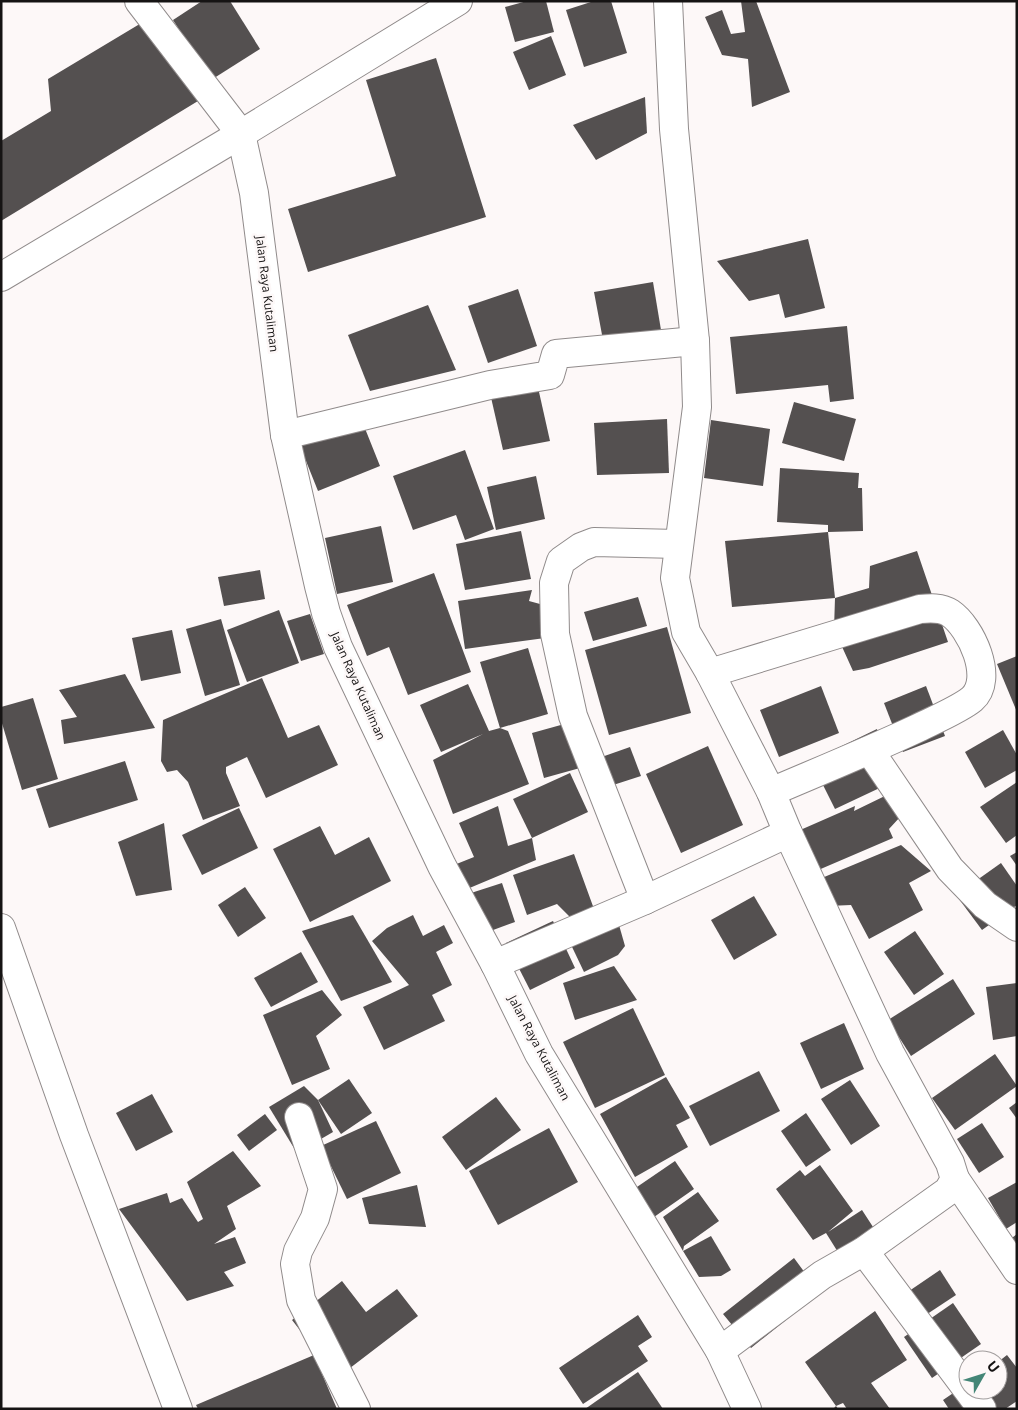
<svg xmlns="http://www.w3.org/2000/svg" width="1018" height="1410" viewBox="0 0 1018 1410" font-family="'Open Sans',sans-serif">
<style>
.building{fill:#545050}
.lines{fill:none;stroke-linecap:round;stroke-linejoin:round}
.minor-casing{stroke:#908b8b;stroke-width:30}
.minor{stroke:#fff;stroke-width:28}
.labels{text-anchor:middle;stroke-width:5;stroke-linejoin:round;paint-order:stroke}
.street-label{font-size:12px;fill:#161414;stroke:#fdf8f8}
</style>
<rect width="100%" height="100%" fill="#fdf8f8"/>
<!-- building -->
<g class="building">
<polygon points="202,1 230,1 260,49 211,80 173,20"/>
<polygon points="527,1 546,1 554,32 515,42 505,7"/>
<polygon points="594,1 611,1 627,53 584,67 566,10"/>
<polygon points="741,1 756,1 790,92 752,107 748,59 722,55 705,17 722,10 731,34 745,32"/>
<polygon points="148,19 198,101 1,221 1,141 51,111 48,79"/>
<polygon points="551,36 566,75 529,90 513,52"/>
<polygon points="436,58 486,217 308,272 288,209 396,176 366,80"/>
<polygon points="645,97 647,133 596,160 573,125"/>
<polygon points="808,239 825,308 785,318 779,294 749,301 717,261"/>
<polygon points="653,282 661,330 603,340 594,292"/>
<polygon points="518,289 537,346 488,363 468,306"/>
<polygon points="428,305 456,370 370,391 348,335"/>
<polygon points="847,326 854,399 830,402 828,385 736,394 730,337"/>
<polygon points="537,383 550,441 503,450 490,393"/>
<polygon points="794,402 856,419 844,461 782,443"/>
<polygon points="667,419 669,473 597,475 594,423"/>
<polygon points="711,420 770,429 763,486 704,478"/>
<polygon points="362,421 380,466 318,491 300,446"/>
<polygon points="465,450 494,529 465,540 456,515 413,530 393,476"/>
<polygon points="780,468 859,473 858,488 862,488 863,531 828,532 828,525 777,522"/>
<polygon points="536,476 545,519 496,530 487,487"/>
<polygon points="381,526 393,582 337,594 325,538"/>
<polygon points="521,531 531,579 465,590 456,544"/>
<polygon points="828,532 835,598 732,607 725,541"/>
<polygon points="917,551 948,642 869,668 853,671 834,629 835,598 869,588 870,566"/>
<polygon points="260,570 265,599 224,606 218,577"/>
<polygon points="434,573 471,672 408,695 389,647 367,656 347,605"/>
<polygon points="532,590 529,601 540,604 545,638 465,649 458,601"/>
<polygon points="638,597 647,626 593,641 584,612"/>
<polygon points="279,610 299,663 247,682 227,630"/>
<polygon points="310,614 324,654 301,661 287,621"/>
<polygon points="221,619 240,685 205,696 186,629"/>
<polygon points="667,627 691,713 609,735 585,650"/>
<polygon points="172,630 181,673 141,681 132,638"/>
<polygon points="528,648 548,714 500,728 480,662"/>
<polygon points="1017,656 1017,712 997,664"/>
<polygon points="125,674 155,728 64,744 61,720 77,717 59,690"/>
<polygon points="262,678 288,738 319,725 338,765 266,798 247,757 226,767 226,773 240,806 203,820 188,782 177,770 167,772 161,761 163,720"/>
<polygon points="468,684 489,731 500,728 508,731 529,784 453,814 433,760 483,734 441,752 420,705"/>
<polygon points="821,686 839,733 779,757 760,710"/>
<polygon points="926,686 945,736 903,752 884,703"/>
<polygon points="33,698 58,779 22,790 1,720 1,707"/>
<polygon points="568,723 580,768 544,778 532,733"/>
<polygon points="877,729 886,785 835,809 811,761"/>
<polygon points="1003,730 1017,755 1017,770 985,788 965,752"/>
<polygon points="708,746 743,825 681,853 646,774"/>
<polygon points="630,747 641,776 607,787 596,759"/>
<polygon points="125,761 138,800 49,828 36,789"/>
<polygon points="570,773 588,812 532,838 513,799"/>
<polygon points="1017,782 1017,835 1006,843 980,807"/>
<polygon points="889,794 900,817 889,829 893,838 816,871 798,831 855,806 854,811"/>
<polygon points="498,806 508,846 532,838 536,860 460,892 449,867 474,857 459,823"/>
<polygon points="239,808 258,848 202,875 182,835"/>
<polygon points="164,823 172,890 136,896 118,842"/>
<polygon points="320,826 335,855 369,837 391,881 310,922 273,849"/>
<polygon points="901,845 931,871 909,883 923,910 869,939 851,905 828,906 817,880"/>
<polygon points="1017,852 1017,866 1010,856"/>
<polygon points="574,854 594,909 570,917 557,904 527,915 513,875"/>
<polygon points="1001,863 1017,886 1017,905 982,930 956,895"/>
<polygon points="502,883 515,922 485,933 471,893"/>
<polygon points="245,887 266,918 238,937 218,905"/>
<polygon points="754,896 777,935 734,960 711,920"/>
<polygon points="353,915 392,982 341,1001 302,931"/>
<polygon points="413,915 423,936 444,925 453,943 436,952 452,985 432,995 445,1021 384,1050 363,1007 409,985 372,941 387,928"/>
<polygon points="553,921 575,968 530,990 506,943"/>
<polygon points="619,925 625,946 618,955 584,972 563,928"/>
<polygon points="915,931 944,974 914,995 884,952"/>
<polygon points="301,952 318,982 271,1007 254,978"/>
<polygon points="614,966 637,1000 575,1020 563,983"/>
<polygon points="953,979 975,1014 911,1056 888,1020"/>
<polygon points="1017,983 1017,1036 993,1040 986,987"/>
<polygon points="322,990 342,1015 316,1036 330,1069 292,1085 263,1015"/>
<polygon points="633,1008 665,1075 595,1108 563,1042"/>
<polygon points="844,1023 864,1069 821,1089 800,1043"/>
<polygon points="995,1054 1017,1086 955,1130 932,1098"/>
<polygon points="759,1071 780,1111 710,1146 689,1106"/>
<polygon points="666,1077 690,1118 676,1125 688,1147 635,1177 600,1114"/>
<polygon points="349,1079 372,1113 341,1134 318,1100"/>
<polygon points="850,1080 880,1126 851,1145 821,1099"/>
<polygon points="304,1086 318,1100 333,1132 297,1153 269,1107"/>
<polygon points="152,1094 173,1132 136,1151 116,1113"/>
<polygon points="496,1097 521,1130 466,1170 442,1137"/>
<polygon points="1017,1102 1017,1119 1009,1108"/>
<polygon points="806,1113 831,1150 806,1167 781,1131"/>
<polygon points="265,1114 277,1130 249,1151 237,1135"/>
<polygon points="376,1121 401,1173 347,1199 321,1146"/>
<polygon points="982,1123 1004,1157 979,1173 957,1139"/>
<polygon points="549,1128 578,1182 498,1225 469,1171"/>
<polygon points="233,1151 261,1186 227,1206 236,1229 214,1244 235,1237 246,1263 224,1272 234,1286 187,1301 119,1209 167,1193 170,1203 182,1198 198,1222 203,1219 187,1182"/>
<polygon points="675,1161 694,1189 654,1217 634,1189"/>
<polygon points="820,1165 853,1211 828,1232 862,1210 888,1250 851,1273 826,1233 813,1240 776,1189 800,1170 805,1176"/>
<polygon points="1017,1182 1017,1222 1006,1229 988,1198"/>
<polygon points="417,1185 426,1227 369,1224 362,1198"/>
<polygon points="698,1192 719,1221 684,1246 683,1251 663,1217"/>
<polygon points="1017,1234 1017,1254 1008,1241"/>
<polygon points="711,1236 731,1270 721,1276 699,1277 683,1251"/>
<polygon points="794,1258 811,1281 776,1307 786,1320 751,1348 723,1314"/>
<polygon points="940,1270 956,1295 906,1328 890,1304"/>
<polygon points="342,1281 366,1312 397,1289 418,1316 337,1378 292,1320"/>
<polygon points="953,1303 981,1344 932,1378 904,1337"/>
<polygon points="875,1311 907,1360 871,1383 890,1409 847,1409 843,1403 836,1406 838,1409 833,1409 836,1406 805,1362"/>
<polygon points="638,1315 652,1337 638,1346 648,1361 583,1404 559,1368"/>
<polygon points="314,1355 337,1409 198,1409 196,1405"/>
<polygon points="1007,1355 1017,1368 1017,1401 1005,1409 949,1409 943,1400 968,1383 968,1390 998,1390 998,1362"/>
<polygon points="638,1372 663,1409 585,1409"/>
</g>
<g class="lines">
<defs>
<g id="minor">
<polyline points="139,1 241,134 254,193 285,435 319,586 326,613 338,647 442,866 495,964 539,1054 720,1351 747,1409"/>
<polyline points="668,1 674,129 695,341 697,407 675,578 686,632 710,673 771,792 788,833 890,1053 950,1163 955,1179 948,1191 864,1251 822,1275 720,1351"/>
<polyline points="1,277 241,134 458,1"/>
<polyline points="285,435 490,385 550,375 556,354 695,341"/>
<path d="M710,673l210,-64c10,-1 21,-2 30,4 21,14 45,66 22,86 -12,10 -40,22 -54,29 -49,23 -98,43 -147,64"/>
<polyline points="870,751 950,869 985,905 1017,927"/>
<polyline points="645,900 573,716 555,634 554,583 561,561 581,547 594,542 678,544"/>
<polyline points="1,928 74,1135 178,1409"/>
<polyline points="495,964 645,900 788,833"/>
<polyline points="299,1117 323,1189 315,1218 298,1251 295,1264 301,1300 356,1409"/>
<polyline points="955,1179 1017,1270"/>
<polyline points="864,1251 982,1409"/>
</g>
</defs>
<!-- minor casing -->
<use href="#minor" class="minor-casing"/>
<!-- minor -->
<use href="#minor" class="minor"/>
</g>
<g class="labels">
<!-- street labels -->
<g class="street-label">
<text transform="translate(267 294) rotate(83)" y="4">Jalan Raya Kutaliman</text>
<text transform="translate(358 686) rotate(66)" y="4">Jalan Raya Kutaliman</text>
<text transform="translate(539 1048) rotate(62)" y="4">Jalan Raya Kutaliman</text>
</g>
</g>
<!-- border -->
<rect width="1018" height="1410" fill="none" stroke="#161414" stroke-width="5"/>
<!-- north arrow -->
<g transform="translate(983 1375) rotate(51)"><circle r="24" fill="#fdf8f8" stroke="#a19d9d"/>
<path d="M0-4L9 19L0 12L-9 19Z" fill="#448677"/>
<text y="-8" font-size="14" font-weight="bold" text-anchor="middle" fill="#161414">U</text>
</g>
</svg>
